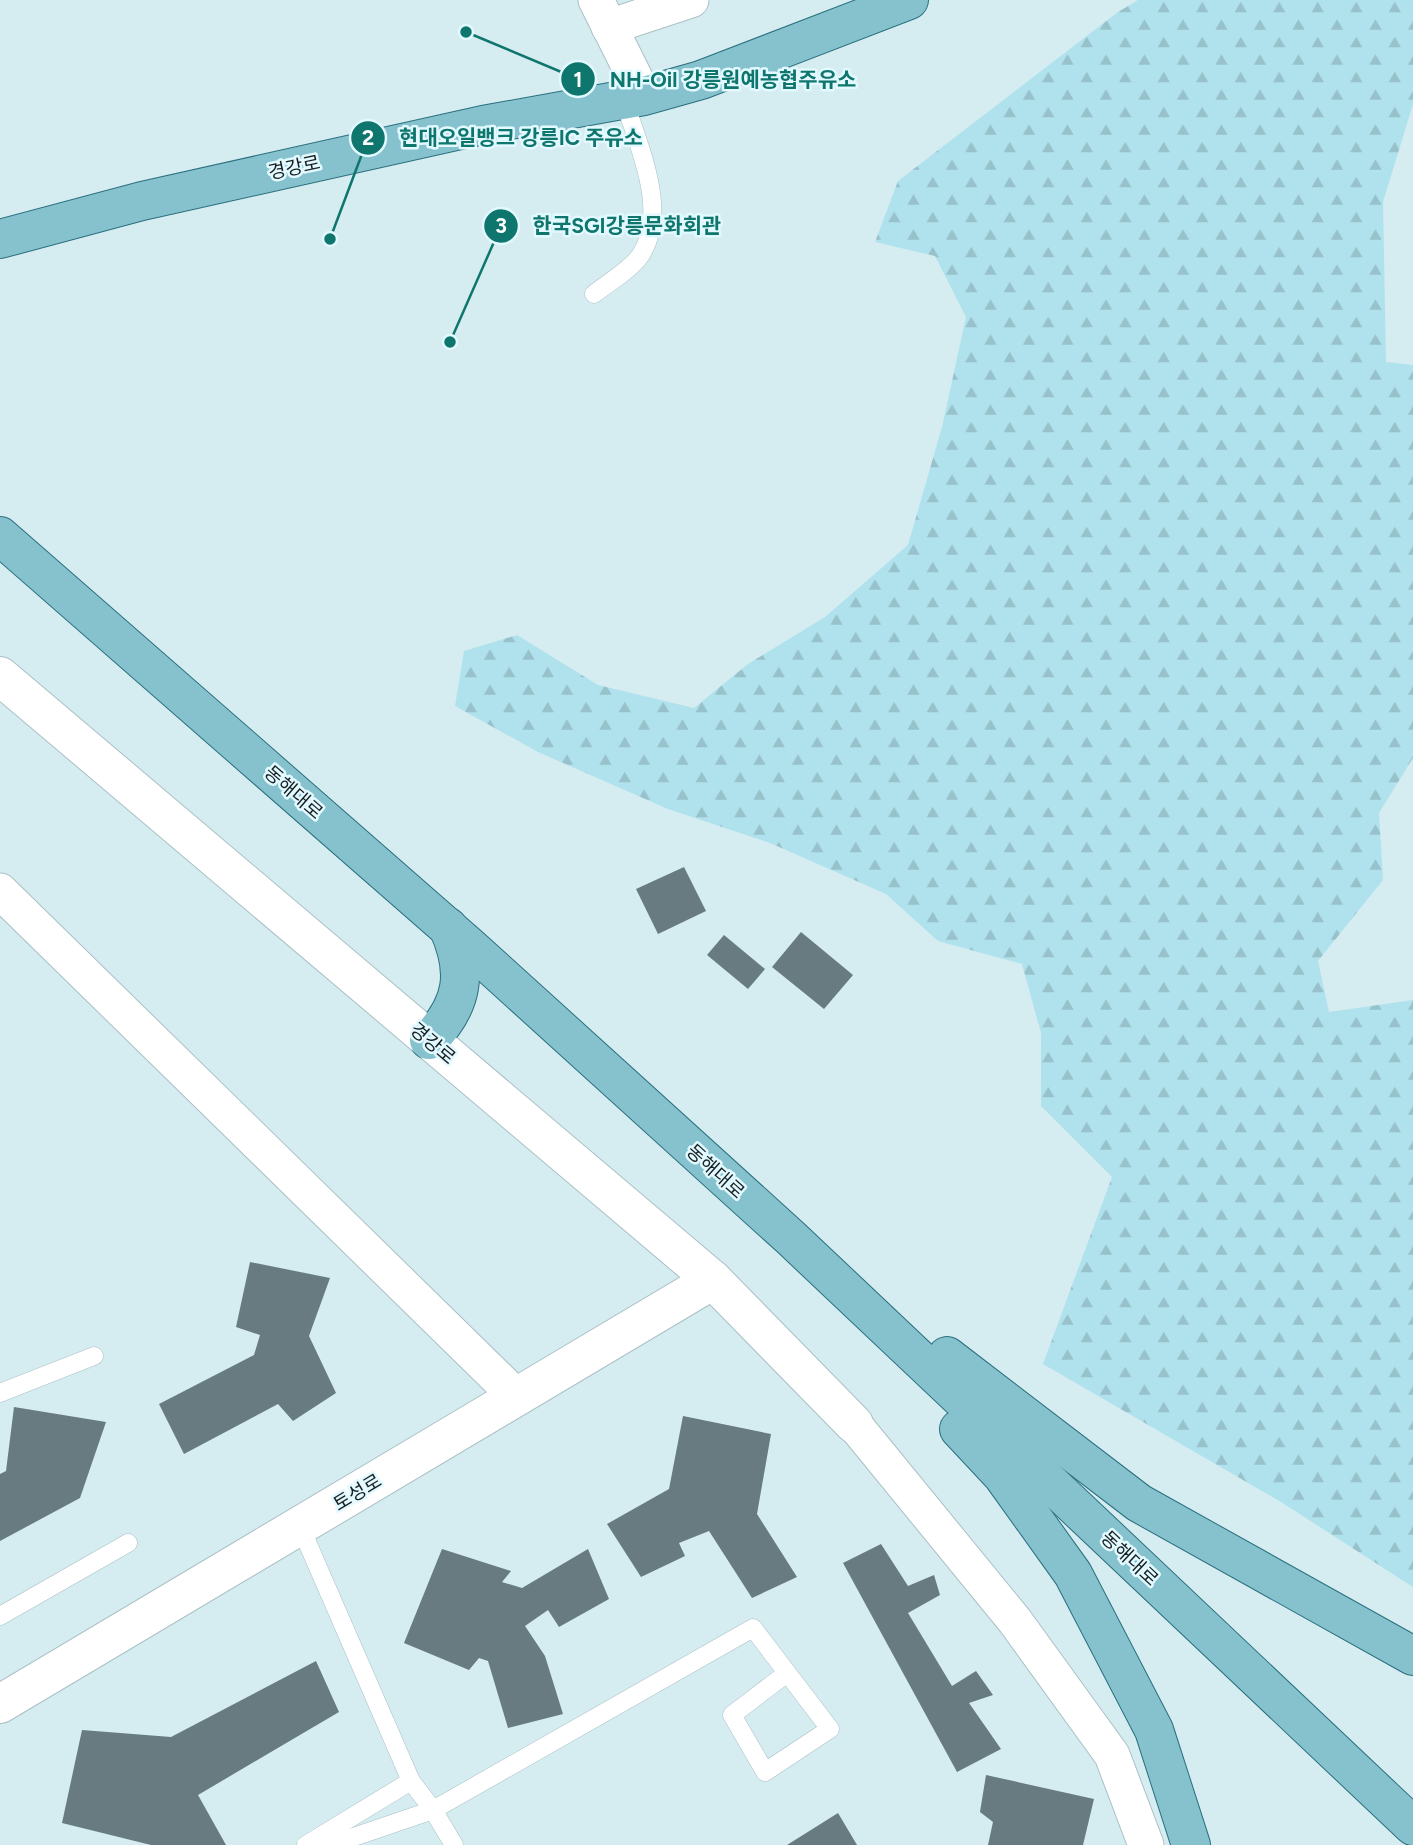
<svg xmlns="http://www.w3.org/2000/svg" width="1413" height="1845" viewBox="0 0 1413 1845" font-family="Figtree,'Noto Sans KR',sans-serif">
<style>
.forest{fill:url(#forest-firs)}
.building{fill:#677b80}
.lines{fill:none;stroke-linecap:round;stroke-linejoin:round}
.service-casing{stroke:#aac0c5;stroke-width:19}
.minor-casing{stroke:#aac0c5;stroke-width:37}
.tertiary-casing{stroke:#aac0c5;stroke-width:40}
.primary-casing{stroke:#2a6f7d;stroke-width:40}
.service{stroke:#fff;stroke-width:18}
.minor{stroke:#fff;stroke-width:35}
.tertiary{stroke:#fff;stroke-width:38}
.primary{stroke:#85c2ce;stroke-width:38}
.labels{text-anchor:middle;stroke-width:5;stroke-linejoin:round;paint-order:stroke}
.street-label{font-size:19px;fill:#171f21;stroke:#e2f9ff}
.leader{fill:none;stroke:#0f766e;stroke-width:2.5}
.callout-dot{fill:#0f766e;stroke:#e2f9ff;stroke-width:2.5}
.mark-label{font-size:21px;text-anchor:middle;font-weight:bold;fill:#fff}
.callout-label{font-size:21px;text-anchor:middle;font-weight:bold;fill:#0f766e;stroke:#e2f9ff;stroke-width:5;stroke-linejoin:round;paint-order:stroke}
</style>
<defs>
<pattern id="forest-firs" width="22" height="20" patternUnits="userSpaceOnUse" patternTransform="scale(1.75)"><rect width="22" height="20" fill="#b0e2ed"/><path d="M5 1l3.5 6h-7zM16 11l3.5 6h-7z" fill="#97c1cb"/></pattern>
</defs>
<rect width="100%" height="100%" fill="#d5ecf1"/>
<!-- forest -->
<polygon class="forest" points="1138,0 1413,0 1413,104 1383,202 1386,362 1413,365 1413,758 1379,813 1383,880 1318,961 1329,1012 1413,1000 1413,1587 1281,1502 1043,1364 1112,1177 1041,1106 1041,1033 1022,964 938,941 886,894 770,843 668,809 538,752 455,706 464,651 517,635 598,685 694,708 748,664 825,617 908,545 942,427 966,317 935,256 875,242 898,181 1118,12"/>
<!-- building -->
<g class="building">
<polygon points="684,867 706,911 658,934 636,889"/>
<polygon points="801,932 853,975 824,1009 772,967"/>
<polygon points="724,935 765,969 748,989 707,955"/>
<polygon points="250,1262 330,1278 309,1336 336,1393 293,1421 278,1404 184,1454 159,1404 254,1355 260,1335 236,1327"/>
<polygon points="14,1407 106,1422 80,1498 0,1541 0,1474 6,1471"/>
<polygon points="683,1416 771,1434 757,1514 797,1577 752,1598 709,1531 679,1543 685,1556 641,1577 607,1524 669,1489"/>
<polygon points="881,1544 908,1586 934,1575 940,1595 908,1613 952,1686 976,1671 993,1695 969,1703 1001,1749 957,1772 843,1563"/>
<polygon points="442,1549 511,1571 502,1582 522,1588 588,1549 609,1599 559,1627 548,1610 525,1626 545,1656 563,1714 508,1728 488,1661 479,1658 469,1670 404,1643"/>
<polygon points="316,1661 339,1712 198,1795 226,1845 151,1845 62,1823 82,1730 171,1737"/>
<polygon points="986,1775 1094,1799 1083,1845 988,1845 993,1822 980,1812"/>
<polygon points="838,1813 857,1845 787,1845"/>
</g>
<g class="lines">
<defs>
<g id="service">
<path d="M594,294c14,-11 36,-24 46,-38 30,-44 -2,-111 -16,-156"/>
<polyline points="0,1393 94,1356"/>
<polyline points="300,1526 411,1781 306,1845"/>
<polyline points="0,1616 128,1543"/>
<polyline points="411,1781 433,1810 753,1628 830,1729 765,1772 732,1715 787,1673"/>
<polyline points="330,1845 433,1810 454,1845"/>
</g>
<g id="minor">
<polyline points="596,0 644,96"/>
<polyline points="609,27 691,0"/>
<polyline points="0,891 517,1397"/>
<polyline points="854,1424 1015,1621 1112,1755 1146,1845"/>
</g>
<g id="tertiary">
<polyline points="0,676 713,1280 854,1424"/>
<polyline points="0,1704 713,1280"/>
</g>
<g id="primary">
<polyline points="0,239 142,201 483,125 644,96 701,80 909,0"/>
<polyline points="0,536 470,947 791,1238 1413,1826"/>
<path d="M429,1040c35,-36 39,-68 19,-113"/>
<polyline points="947,1356 1139,1503 1413,1656"/>
<polyline points="959,1429 1002,1475 1073,1574 1154,1730 1191,1845"/>
</g>
</defs>
<!-- service casing -->
<use href="#service" class="service-casing"/>
<!-- minor casing -->
<use href="#minor" class="minor-casing"/>
<!-- tertiary casing -->
<use href="#tertiary" class="tertiary-casing"/>
<!-- primary casing -->
<use href="#primary" class="primary-casing"/>
<!-- service -->
<use href="#service" class="service"/>
<!-- minor -->
<use href="#minor" class="minor"/>
<!-- tertiary -->
<use href="#tertiary" class="tertiary"/>
<!-- primary -->
<use href="#primary" class="primary"/>
</g>
<g class="labels">
<!-- street labels -->
<g class="street-label">
<text transform="translate(294 167) rotate(-12)" y="7">경강로</text>
<text transform="translate(294 792) rotate(41)" y="7">동해대로</text>
<text transform="translate(433 1043) rotate(40)" y="7">경강로</text>
<text transform="translate(716 1171) rotate(42)" y="7">동해대로</text>
<text transform="translate(357 1492) rotate(-31)" y="7">토성로</text>
<text transform="translate(1130 1558) rotate(43)" y="7">동해대로</text>
</g>
</g>
<!-- callouts -->
<path class="leader" d="M466 32L578 79M330 239L368 138M450 342L501 226"/>
<g class="callout-dot">
<circle cx="466" cy="32" r="7"/>
<circle cx="330" cy="239" r="7"/>
<circle cx="450" cy="342" r="7"/>
<circle cx="578" cy="79" r="18"/>
<circle cx="368" cy="138" r="18"/>
<circle cx="501" cy="226" r="18"/>
</g>
<g class="mark-label">
<text x="578" y="87">1</text>
<text x="368" y="145">2</text>
<text x="501" y="233">3</text>
</g>
<g class="callout-label">
<text x="733" y="87">NH-Oil 강릉원예농협주유소</text>
<text x="521" y="145">현대오일뱅크 강릉IC 주유소</text>
<text x="627" y="233">한국SGI강릉문화회관</text>
</g>
</svg>
